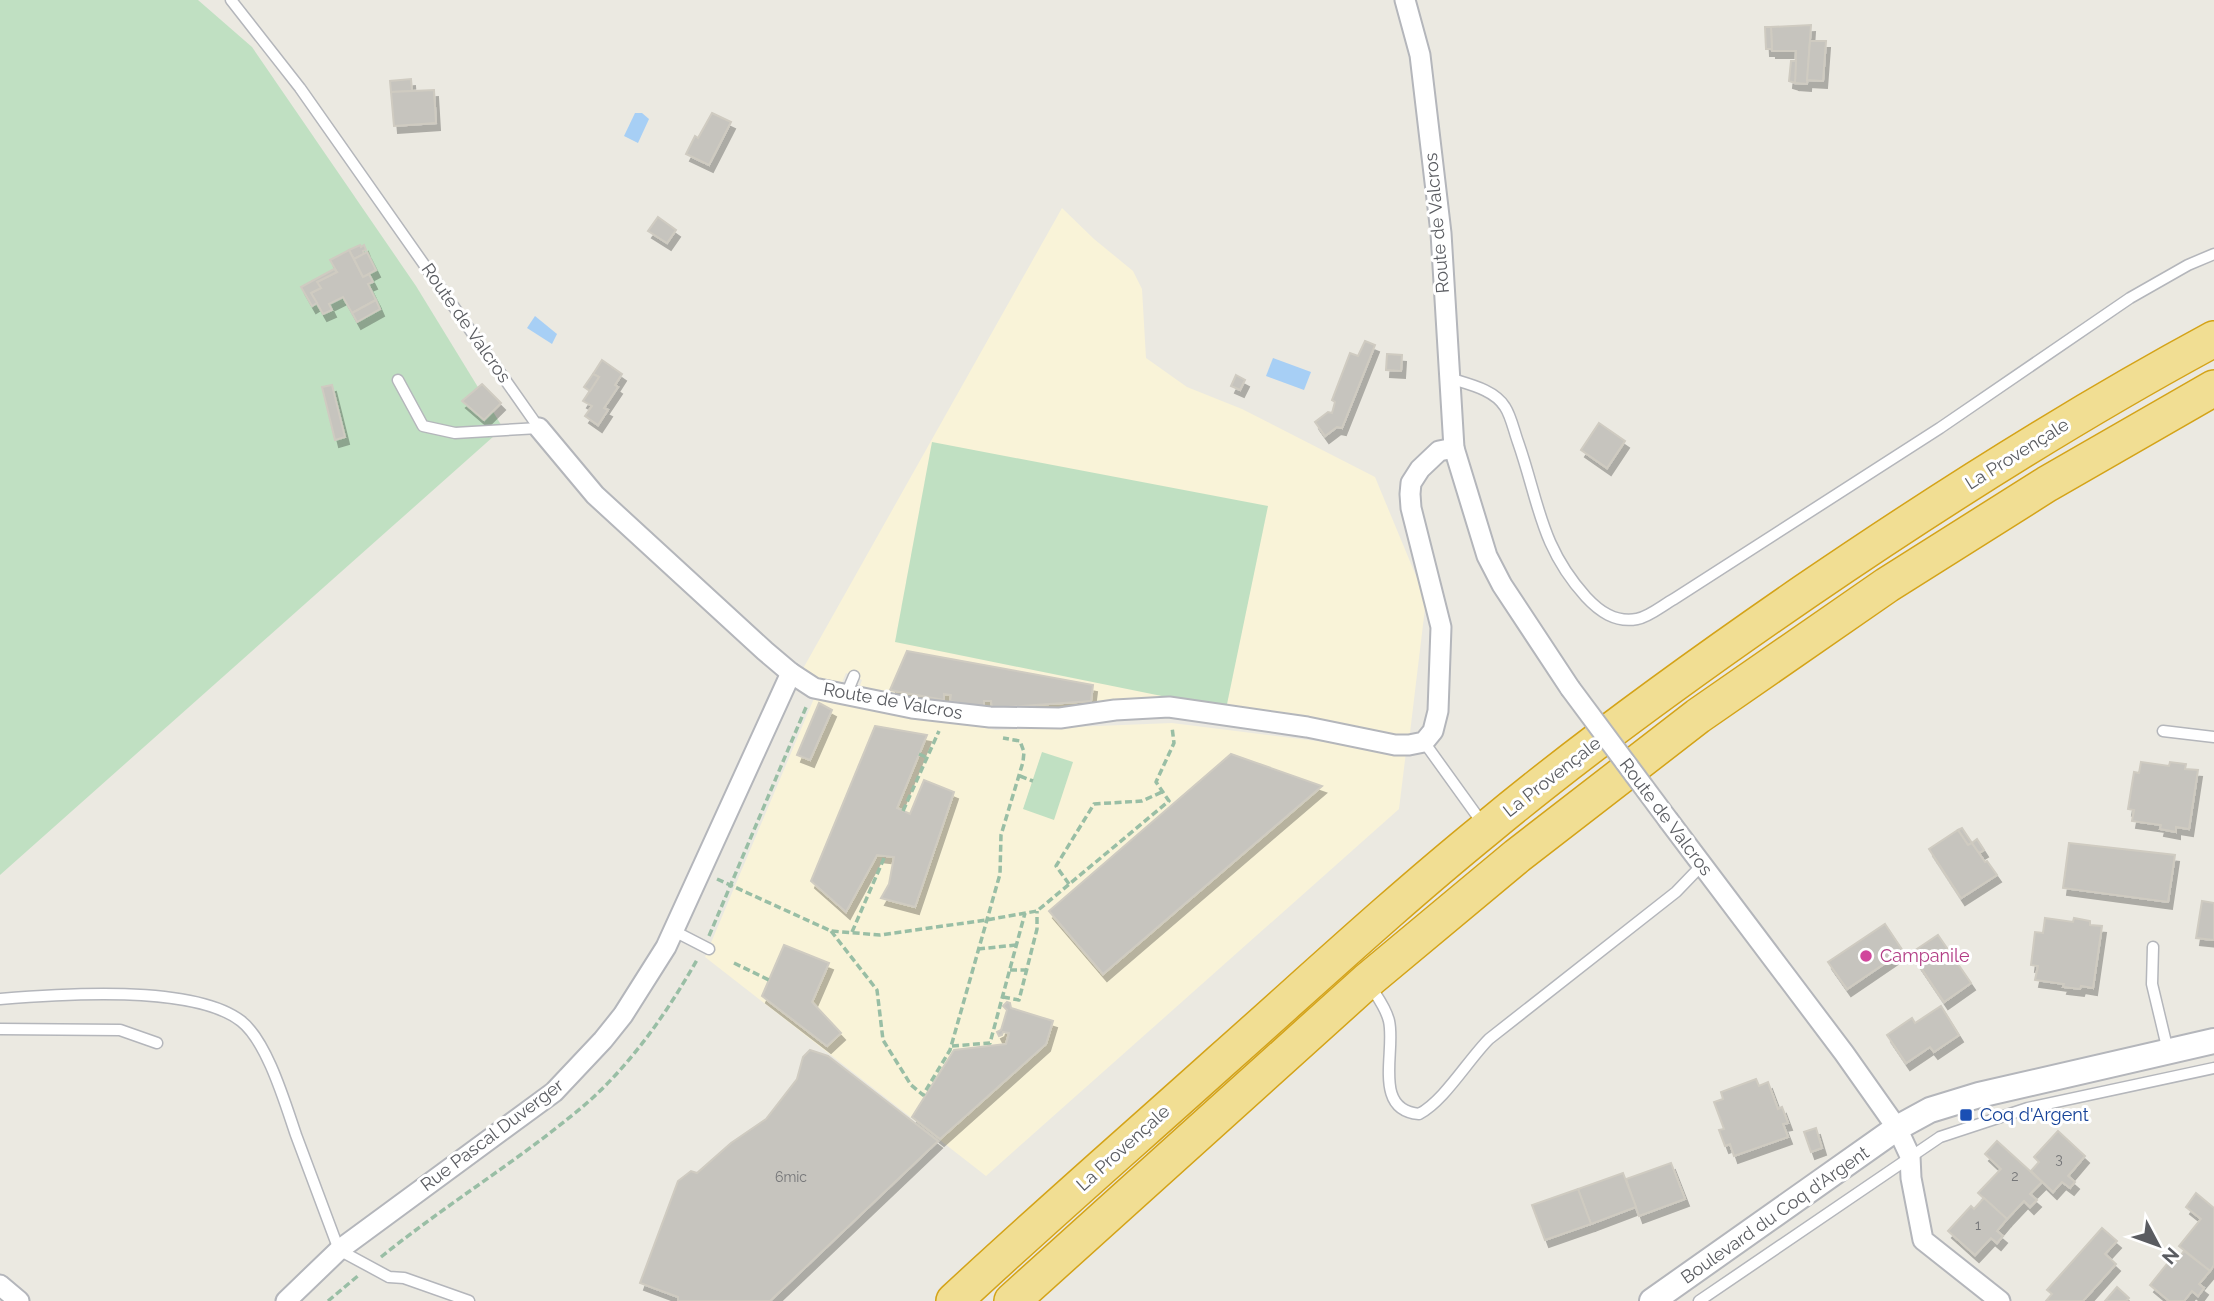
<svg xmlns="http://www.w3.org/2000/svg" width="2214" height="1301" viewBox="0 0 2214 1301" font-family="Raleway,sans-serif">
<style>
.commercial{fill:#f9f3d8}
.green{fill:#c0e0c2}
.water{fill:#a7cff5}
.building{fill:#c6c4be;stroke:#cfcbc1;stroke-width:2;filter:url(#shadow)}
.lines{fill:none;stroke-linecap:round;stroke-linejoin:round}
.service-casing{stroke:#b4b6bb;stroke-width:13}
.minor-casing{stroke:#b4b6bb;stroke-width:23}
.tertiary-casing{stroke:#b4b6bb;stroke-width:28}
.motorway-casing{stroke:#d4a318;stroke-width:38}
.path{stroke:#99bea5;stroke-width:3.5;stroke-dasharray:7 3.5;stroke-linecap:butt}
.service{stroke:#fff;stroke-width:10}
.minor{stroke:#fff;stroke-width:19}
.tertiary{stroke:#fff;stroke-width:24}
.motorway{stroke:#f1de93;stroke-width:35}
.minor-bridge-casing{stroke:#b4b6bb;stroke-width:23;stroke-linecap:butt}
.minor-bridge{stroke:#fff;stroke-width:19}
.hotel-dot{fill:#d1479c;stroke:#fff;stroke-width:2.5}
.transit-dot{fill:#1a4fb4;stroke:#fff;stroke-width:2.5}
.labels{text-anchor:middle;stroke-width:6;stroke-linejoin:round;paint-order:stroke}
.number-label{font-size:14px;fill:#757678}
.street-label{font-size:18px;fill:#5a5c61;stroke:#fff}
.hotel-label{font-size:18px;fill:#b23c85;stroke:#fff;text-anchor:start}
.transit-label{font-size:18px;fill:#164399;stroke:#fff;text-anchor:start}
</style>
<defs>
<filter id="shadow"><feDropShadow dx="4" dy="7" stdDeviation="0" flood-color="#0004"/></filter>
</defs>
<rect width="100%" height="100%" fill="#ebe9e1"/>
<!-- commercial -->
<g class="commercial">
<polygon points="1062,208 1094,239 1133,271 1142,289 1146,358 1187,387 1242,409 1375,477 1426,600 1409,741 1236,710 1036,713 857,693 862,680 846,673 840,687 800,674"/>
<polygon points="815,696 996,730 1172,723 1406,752 1399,809 986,1176 705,957"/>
</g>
<!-- green -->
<g class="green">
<polygon points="0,0 198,0 252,47 416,286 503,428 0,875"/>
<polygon points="932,442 1268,506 1226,709 895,642"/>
<polygon points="1042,752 1073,762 1054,820 1023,809"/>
</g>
<!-- water -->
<g class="water">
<polygon points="635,113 642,113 649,119 638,143 624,136"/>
<polygon points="535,316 557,334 552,344 527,328"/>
<polygon points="1273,358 1311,372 1304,390 1266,376"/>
</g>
<!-- building -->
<g class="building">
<polygon points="1811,25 1807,84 1795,83 1796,51 1772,51 1771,27"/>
<polygon points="1765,27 1771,27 1772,49 1766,49"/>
<polygon points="1810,41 1826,41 1823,81 1807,80"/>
<polygon points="1791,61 1796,61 1795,83 1789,81"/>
<polygon points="411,79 412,91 391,92 390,81"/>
<polygon points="434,90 436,123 394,126 391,92"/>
<polygon points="712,113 731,122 709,165 686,154 695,136 698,138"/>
<polygon points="658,217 676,230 667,243 648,231"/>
<polygon points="360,245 361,247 364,245 366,250 363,251 364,254 354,259 349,250"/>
<polygon points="349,250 363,277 369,274 373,282 368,284 376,300 352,313 343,297 329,304 332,310 323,314 311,293 321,288 317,282 337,272 330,260"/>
<polygon points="367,252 376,270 363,277 354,259"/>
<polygon points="334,269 337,272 317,282 321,288 311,293 317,303 312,306 301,287"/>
<polygon points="376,300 380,309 357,322 352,313"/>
<polygon points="1365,341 1375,345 1342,428 1337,427 1325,436 1315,422 1328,412 1332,413 1335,402 1332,400 1350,353 1358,356"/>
<polygon points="1387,354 1402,355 1401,371 1386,370"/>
<polygon points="602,360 622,374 615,385 618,387 604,408 608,410 598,425 585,416 592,406 583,401 599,377 593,374"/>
<polygon points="593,374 599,377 590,391 584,387"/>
<polygon points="1236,375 1245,380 1240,390 1231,386"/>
<polygon points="482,384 501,403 484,420 462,401"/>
<polygon points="332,385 345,437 335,440 322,387"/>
<polygon points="1599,423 1625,441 1607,468 1581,450"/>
<polygon points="907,651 1093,685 1091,701 992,708 991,701 984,701 984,708 950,701 951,695 944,694 944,700 890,690"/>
<polygon points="819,703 832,710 810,760 797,755"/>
<polygon points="875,726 927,735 897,808 910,814 924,780 954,792 915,907 881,898 889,884 894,857 877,855 846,912 811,881"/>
<polygon points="1231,754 1322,786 1103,974 1049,911"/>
<polygon points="2141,762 2169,766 2170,762 2186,764 2185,769 2198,770 2189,829 2176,827 2176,832 2160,829 2161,825 2132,821 2134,810 2128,809 2134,772 2139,773"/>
<polygon points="1962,828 1972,843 1968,845 1958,830"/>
<polygon points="1958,830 1968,845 1972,843 1985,862 1987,861 1997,875 1961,898 1929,849"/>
<polygon points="1977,839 1984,850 1979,853 1972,843"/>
<polygon points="2069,843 2175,855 2168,902 2063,888"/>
<polygon points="2202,901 2214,903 2214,940 2196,938"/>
<polygon points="2045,918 2073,922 2074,918 2090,921 2090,925 2102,926 2093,988 2081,986 2080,989 2063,987 2064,984 2035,980 2038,966 2031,965 2035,932 2043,933"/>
<polygon points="1885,924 1903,951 1847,989 1828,962"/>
<polygon points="1938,935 1971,983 1944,1002 1911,953"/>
<polygon points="784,945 829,963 812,1002 841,1033 827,1046 762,996"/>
<polygon points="1007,1002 1010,1003 1011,1008 1053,1021 1046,1044 940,1139 912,1117 954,1050 1006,1044 1009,1033 1003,1032 1002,1035 999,1036 997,1032 1001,1030 1007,1010 1003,1006"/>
<polygon points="1941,1006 1959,1035 1934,1052 1930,1047 1906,1063 1887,1035 1912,1018 1915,1023"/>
<polygon points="810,1050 828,1056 938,1141 770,1301 678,1301 678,1297 640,1283 678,1181 691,1171 697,1173 731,1143 766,1119 797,1079 803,1057"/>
<polygon points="1756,1079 1759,1086 1768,1082 1778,1109 1782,1107 1788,1123 1783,1124 1788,1137 1734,1156 1730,1144 1725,1146 1719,1130 1724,1129 1714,1102 1723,1099 1721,1092"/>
<polygon points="1816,1128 1822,1148 1811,1152 1804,1132"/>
<polygon points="2058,1131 2085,1156 2068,1176 2075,1182 2070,1188 2062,1182 2053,1192 2031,1171 2039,1162 2034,1157"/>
<polygon points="1997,1141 2042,1182 2030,1194 2037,1200 2030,1207 2024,1201 2007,1219 1978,1193 2001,1169 1985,1154"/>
<polygon points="1671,1163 1685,1199 1639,1216 1626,1179"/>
<polygon points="1623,1173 1636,1207 1591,1224 1578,1189"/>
<polygon points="1578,1189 1591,1224 1545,1240 1532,1205"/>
<polygon points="2196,1193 2214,1208 2214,1265 2210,1271 2179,1246 2201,1219 2186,1207"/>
<polygon points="1984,1198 2007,1219 1997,1231 2003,1236 1997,1243 1991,1238 1975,1255 1948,1231 1971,1206 1974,1209"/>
<polygon points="2102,1228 2117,1241 2105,1254 2116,1264 2083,1301 2046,1301 2052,1294 2047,1290"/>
<polygon points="2184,1251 2210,1271 2199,1284 2204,1288 2198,1296 2192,1291 2184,1301 2169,1301 2150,1285 2171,1259 2175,1263"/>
<polygon points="2117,1287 2129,1298 2126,1301 2105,1301"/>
</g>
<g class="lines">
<defs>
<g id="service">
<polyline points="231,0 300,88 539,428"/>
<path d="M1449,378c18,6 45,11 56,29 6,9 9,24 13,35 21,60 22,104 68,155 13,14 29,26 51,22 12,-2 26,-14 37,-20l266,-171 190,-130 58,-33 26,-11"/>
<polyline points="398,380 423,426 455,433 539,428"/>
<polyline points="846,695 854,676"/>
<polyline points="2163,731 2214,737"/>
<polyline points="1424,742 1483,824"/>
<polyline points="674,931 709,949"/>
<polyline points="2153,947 2152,984 2168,1051"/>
<path d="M1371,987c7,11 15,21 18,34 7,30 -17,89 30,93 25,-13 49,-54 70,-75l187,-147 26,-27"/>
<path d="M0,999c59,-5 193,-15 241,22 26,20 44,82 55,114 14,38 29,77 43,115l50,27 15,1 65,23"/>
<polyline points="0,1029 120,1030 157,1043"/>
<polyline points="1699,1301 1940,1137 2028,1108 2214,1068"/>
</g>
<g id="minor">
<polyline points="1405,0 1420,55 1441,233 1454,448 1487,556 1502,585 1570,688"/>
<polyline points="539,428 595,495 765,651 791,673 814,688 912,708 990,717 1060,718 1115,710 1169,707 1307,727 1395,745 1409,745 1424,742 1433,731 1438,711 1441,627 1411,508 1410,494 1411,483 1420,469 1439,451 1454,448"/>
<polyline points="1669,821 1844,1053 1897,1128 1910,1156 1911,1178 1923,1240 2000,1301"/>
<polyline points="0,1285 19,1301"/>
<polyline points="286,1301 339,1250 554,1092 603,1040 623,1015 666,947 791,673"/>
</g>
<polyline id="tertiary" points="1652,1301 1897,1128 1930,1110 1979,1095 2214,1041"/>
<g id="motorway">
<path d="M954,1301c88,-82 178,-160 267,-240 88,-78 174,-158 265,-232 102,-85 211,-163 320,-238 132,-90 267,-176 408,-252"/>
<polyline points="1012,1301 1367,981 1517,856 1698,716 1887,585 2047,484 2214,388"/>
</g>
</defs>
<!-- service casing -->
<use href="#service" class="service-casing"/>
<!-- minor casing -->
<use href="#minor" class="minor-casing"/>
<!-- tertiary casing -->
<use href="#tertiary" class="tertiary-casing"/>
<!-- motorway casing -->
<use href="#motorway" class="motorway-casing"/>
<!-- path -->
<g class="path">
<polyline points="919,754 926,757"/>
<polyline points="1020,776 1033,781"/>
<polyline points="903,811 939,731"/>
<polyline points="717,879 831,931 880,935 986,920 1037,911 1169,801 1156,782 1174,743 1172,727"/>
<polyline points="1069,884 1056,866 1094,804 1142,801 1162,792"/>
<polyline points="831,931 877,990 883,1040 911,1085 923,1095 950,1050 1000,874 1001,835 1023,762 1024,752 1020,741 1003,738"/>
<polyline points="852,932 885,856"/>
<polyline points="709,936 807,705"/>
<polyline points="978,949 1016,945"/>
<polyline points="734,963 769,980"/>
<polyline points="1010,970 1027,970"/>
<polyline points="1003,997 1019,1000 1037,929 1037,911"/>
<polyline points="952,1046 990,1043 1025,913"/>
<path d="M381,1257c63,-51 132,-93 194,-144 51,-41 91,-98 123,-155"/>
<polyline points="328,1301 359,1275"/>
</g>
<!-- service -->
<use href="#service" class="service"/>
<!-- minor -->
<use href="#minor" class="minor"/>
<!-- tertiary -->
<use href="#tertiary" class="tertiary"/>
<!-- motorway -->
<use href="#motorway" class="motorway"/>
<defs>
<polyline id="minor-bridge" points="1570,688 1669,821"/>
</defs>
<!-- minor-bridge casing -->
<use href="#minor-bridge" class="minor-bridge-casing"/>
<!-- minor-bridge -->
<use href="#minor-bridge" class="minor-bridge"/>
</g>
<!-- markers -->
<circle class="hotel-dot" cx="1866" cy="956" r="7"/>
<rect class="transit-dot" x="1959" y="1108" width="14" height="14" rx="3.5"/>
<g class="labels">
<!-- number labels -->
<g class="number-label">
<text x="2059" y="1164">3</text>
<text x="2015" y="1181">2</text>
<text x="791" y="1182">6mic</text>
<text x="1978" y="1230">1</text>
</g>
<!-- street labels -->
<g class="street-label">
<text transform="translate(1437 223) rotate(-95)" y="6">Route de Valcros</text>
<text transform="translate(466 323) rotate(55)" y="6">Route de Valcros</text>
<text transform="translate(2017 454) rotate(-32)" y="6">La Provençale</text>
<text transform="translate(893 701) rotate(10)" y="6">Route de Valcros</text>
<text transform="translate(1552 777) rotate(-38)" y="6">La Provençale</text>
<text transform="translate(1666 817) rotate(53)" y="6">Route de Valcros</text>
<text transform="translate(492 1135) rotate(-37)" y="6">Rue Pascal Duverger</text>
<text transform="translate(1123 1148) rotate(-42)" y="6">La Provençale</text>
<text transform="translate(1775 1215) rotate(-35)" y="6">Boulevard du Coq d'Argent</text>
</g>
<!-- hotel labels -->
<g class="hotel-label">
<text x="1880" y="962">Campanile</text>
</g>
<!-- transit labels -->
<g class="transit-label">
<text x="1980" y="1121">Coq d'Argent</text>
</g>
</g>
<!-- north arrow -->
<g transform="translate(2158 1245) rotate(131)" stroke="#ffffff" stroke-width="5" paint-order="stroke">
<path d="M0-5L12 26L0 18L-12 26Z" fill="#5a5c61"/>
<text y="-10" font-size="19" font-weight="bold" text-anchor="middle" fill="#5a5c61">N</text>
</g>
</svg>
